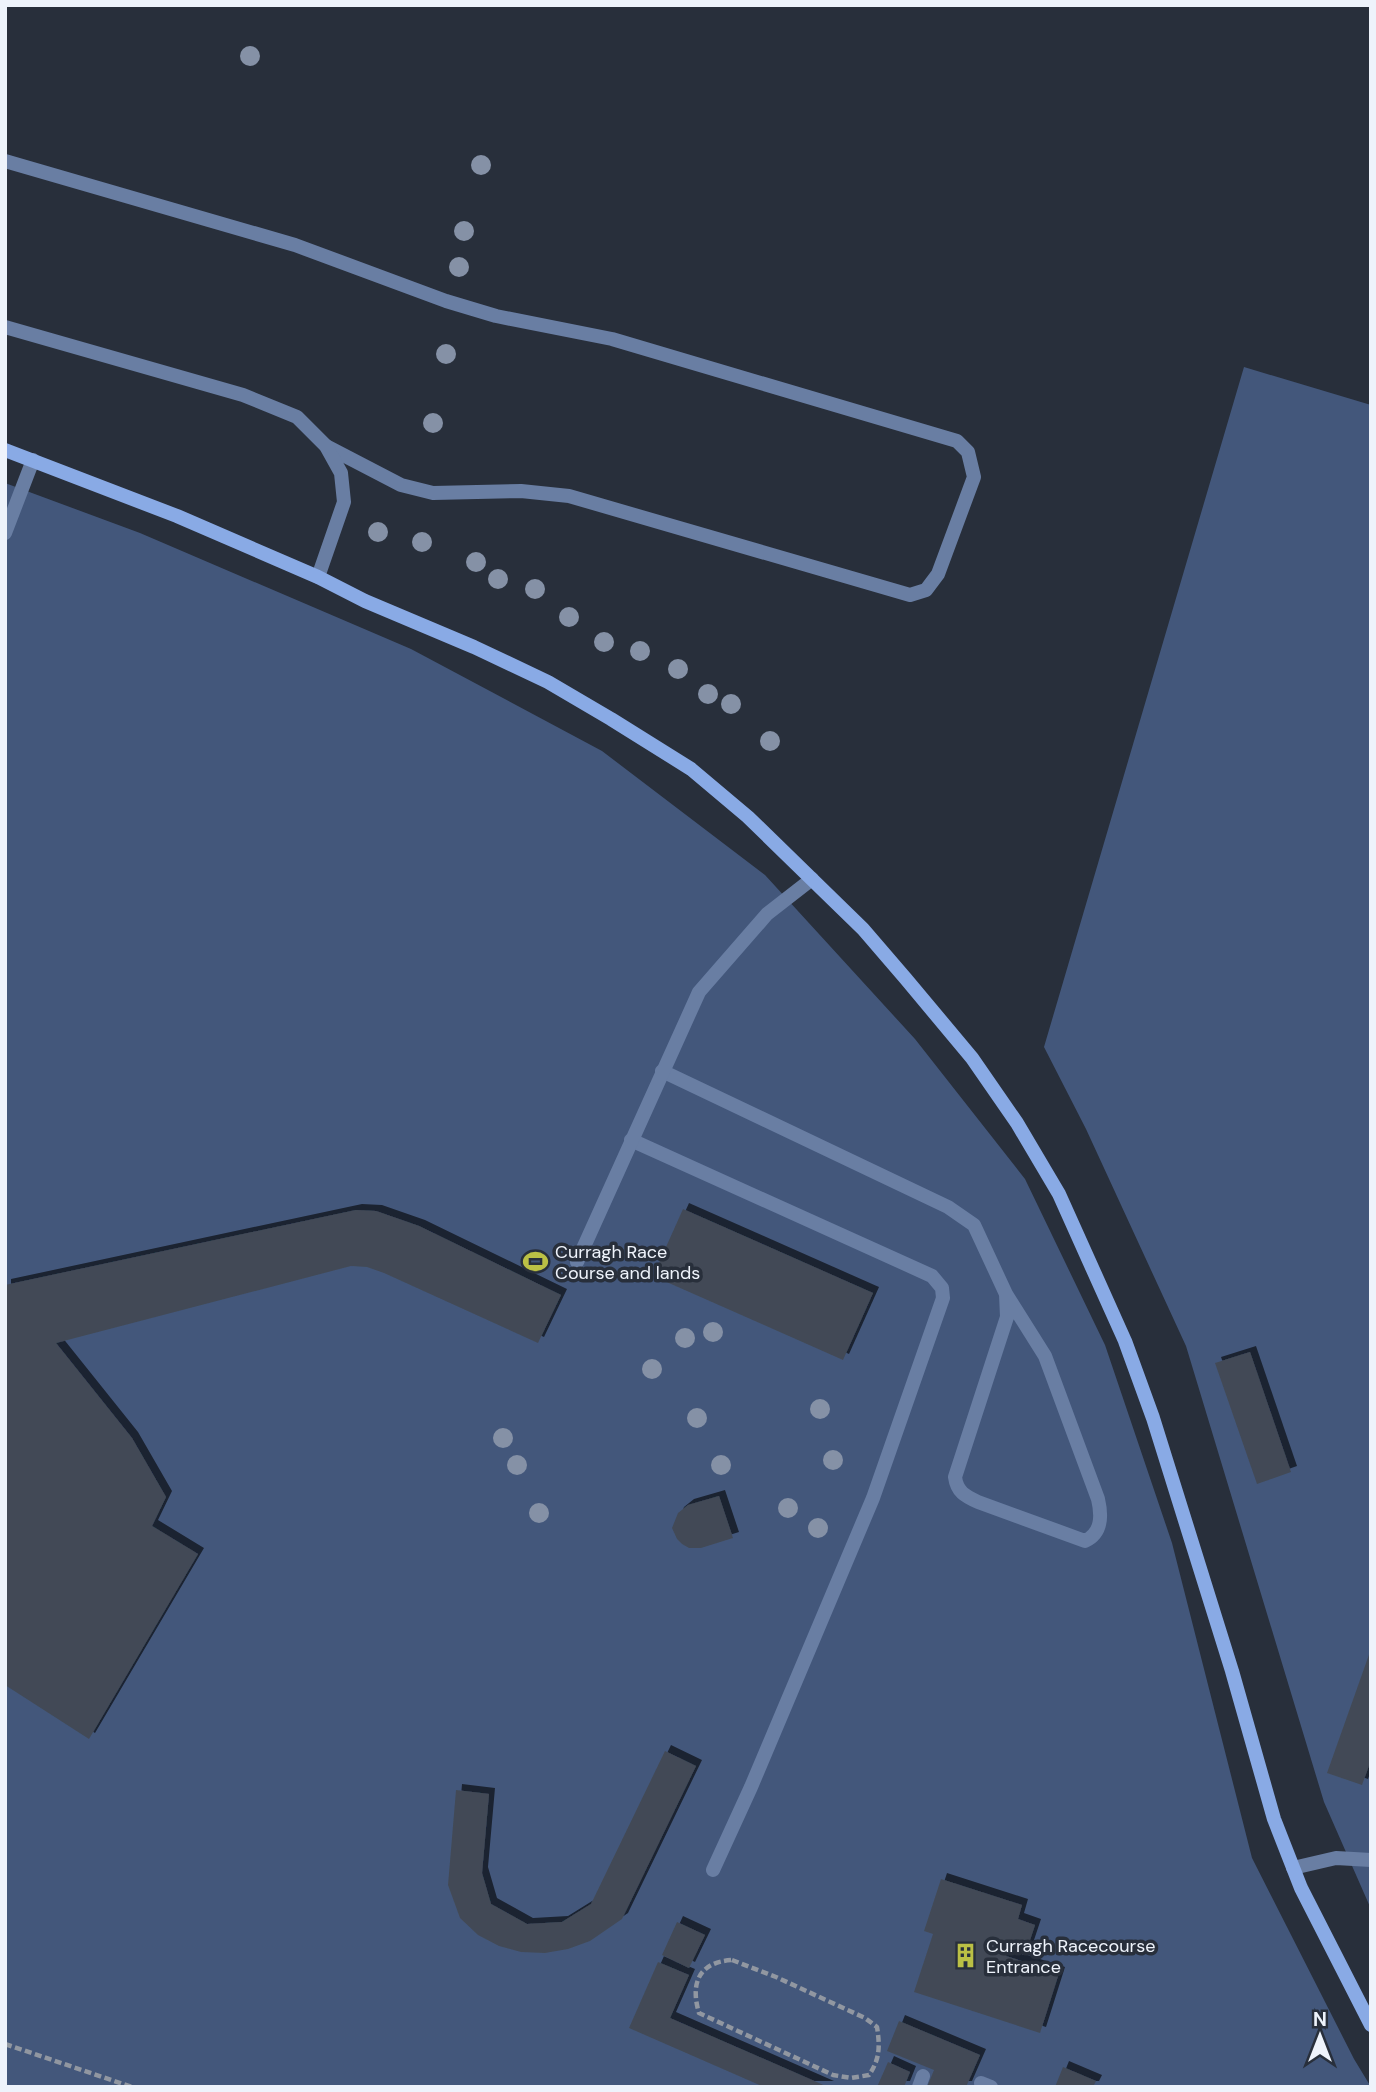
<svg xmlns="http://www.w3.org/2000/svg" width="1376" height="2092" viewBox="0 0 1376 2092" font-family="'DM Sans',sans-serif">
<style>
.green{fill:#43577b}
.building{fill:#424a56;filter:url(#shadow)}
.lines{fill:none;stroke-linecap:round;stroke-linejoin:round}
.path{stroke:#9197a1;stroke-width:4.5;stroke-dasharray:7 3.5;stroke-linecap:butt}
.service{stroke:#697ea3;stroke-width:14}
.secondary{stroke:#89aae5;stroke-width:14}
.tree{fill:#8591a6}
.labels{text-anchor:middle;stroke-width:7;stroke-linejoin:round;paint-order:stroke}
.poi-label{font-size:18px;fill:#eef3fb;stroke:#282f3b;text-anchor:start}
</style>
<defs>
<filter id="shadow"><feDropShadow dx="6" dy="-6" stdDeviation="0" flood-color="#0009"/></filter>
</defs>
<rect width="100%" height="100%" fill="#282f3b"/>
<!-- green -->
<g class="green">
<polygon points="1244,367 1371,405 1371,1909 1324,1802 1186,1346 1086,1129 1044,1047"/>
<polygon points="5,483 140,533 411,649 602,751 765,875 915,1039 1025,1179 1105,1345 1172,1543 1252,1858 1354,2059 1371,2087 5,2087"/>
</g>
<!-- building -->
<g class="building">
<polygon points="683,1209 873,1293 843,1360 653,1276"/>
<polygon points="356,1210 376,1211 419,1226 561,1295 538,1343 384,1273 367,1267 351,1266 56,1343 132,1438 166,1497 152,1526 198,1554 89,1739 5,1685 5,1285"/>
<polygon points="1250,1352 1291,1472 1257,1484 1215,1363"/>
<polygon points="719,1496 733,1538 701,1548 689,1548 682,1544 677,1539 672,1528 678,1513 688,1505"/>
<polygon points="1371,1649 1371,1760 1362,1785 1327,1773"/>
<polygon points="665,1751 696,1766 622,1919 590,1941 568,1949 545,1953 521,1952 499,1946 478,1935 460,1918 448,1885 456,1790 489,1794 482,1873 491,1904 527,1924 562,1922 591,1904"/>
<polygon points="941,1879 1022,1905 1018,1919 1035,1925 1025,1955 1008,1950 1006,1956 1059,1973 1040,2033 914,1992 933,1934 924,1931"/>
<polygon points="677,1922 705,1935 689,1968 662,1955"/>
<polygon points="658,1962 689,1975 670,2018 828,2087 764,2087 629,2028"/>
<polygon points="899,2021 980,2055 966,2087 927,2087 934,2070 887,2051"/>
<polygon points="888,2062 910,2072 904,2087 877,2087"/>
<polygon points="1063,2067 1096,2081 1093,2087 1055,2087"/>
</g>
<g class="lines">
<!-- path -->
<g class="path">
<path d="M732,1960l44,17 89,41 12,9c3,19 3,32 -8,48l-18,3 -18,-3 -134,-62c-9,-30 0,-51 33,-53z"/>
<polyline points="5,2044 132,2087"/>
</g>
<!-- service -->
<g class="service">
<polyline points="5,161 295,245 446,301 496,316 612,339 957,441 968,452 974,477 938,574 926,590 910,595 569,496 521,491 433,493 401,485 326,446"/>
<polyline points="5,327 243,395 297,417 326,446 341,473 344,502 318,577"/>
<polyline points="5,533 33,460"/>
<path d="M662,1071l286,136 26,18 32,69 1,23 -52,160c2,15 10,19 23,25l107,39c17,-8 17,-25 13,-42l-53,-143 -39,-62"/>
<polyline points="631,1140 932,1276 942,1288 943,1298 873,1498 751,1787 713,1870"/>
<polyline points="577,1262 699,992 767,914 812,879"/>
<polyline points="1293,1868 1336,1858 1371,1860"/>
<polyline points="981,2083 991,2087"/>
<polyline points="919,2087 923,2076"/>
</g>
<!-- secondary -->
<polyline class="secondary" points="5,450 177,516 318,577 365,601 474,647 548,682 611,719 691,769 748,817 863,929 906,979 972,1058 1017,1123 1059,1194 1125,1341 1153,1418 1232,1671 1274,1819 1301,1888 1371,2025"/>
</g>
<!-- trees -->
<g class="tree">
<circle cx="250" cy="56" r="10"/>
<circle cx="481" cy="165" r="10"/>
<circle cx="464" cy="231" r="10"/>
<circle cx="459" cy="267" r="10"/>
<circle cx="446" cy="354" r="10"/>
<circle cx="433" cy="423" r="10"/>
<circle cx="378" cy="532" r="10"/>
<circle cx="422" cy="542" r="10"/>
<circle cx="476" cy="562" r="10"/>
<circle cx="498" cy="579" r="10"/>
<circle cx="535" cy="589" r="10"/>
<circle cx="569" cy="617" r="10"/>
<circle cx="604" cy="642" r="10"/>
<circle cx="640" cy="651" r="10"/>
<circle cx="678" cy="669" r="10"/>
<circle cx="708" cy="694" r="10"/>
<circle cx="731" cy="704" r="10"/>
<circle cx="770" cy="741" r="10"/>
<circle cx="713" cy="1332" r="10"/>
<circle cx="685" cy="1338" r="10"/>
<circle cx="652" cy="1369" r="10"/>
<circle cx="820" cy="1409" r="10"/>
<circle cx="697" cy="1418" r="10"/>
<circle cx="503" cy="1438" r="10"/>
<circle cx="833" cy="1460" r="10"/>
<circle cx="517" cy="1465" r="10"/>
<circle cx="721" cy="1465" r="10"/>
<circle cx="788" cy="1508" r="10"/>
<circle cx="539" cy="1513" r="10"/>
<circle cx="818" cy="1528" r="10"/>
</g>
<!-- icons -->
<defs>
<symbol id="stadium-bare" viewBox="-9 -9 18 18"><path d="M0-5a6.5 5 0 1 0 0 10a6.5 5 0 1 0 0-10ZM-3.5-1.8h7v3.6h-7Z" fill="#bbc045" stroke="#282f3b" stroke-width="2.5" paint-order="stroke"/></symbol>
<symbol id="building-bare" viewBox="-9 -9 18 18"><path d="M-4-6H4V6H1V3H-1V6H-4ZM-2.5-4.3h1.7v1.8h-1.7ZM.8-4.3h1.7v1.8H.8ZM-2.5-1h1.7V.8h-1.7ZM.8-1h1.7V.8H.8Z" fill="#bbc045" stroke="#282f3b" stroke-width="2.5" paint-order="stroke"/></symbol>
</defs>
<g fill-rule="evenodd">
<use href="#stadium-bare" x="518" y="1244" width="35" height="35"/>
<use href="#building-bare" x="948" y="1938" width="35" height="35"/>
</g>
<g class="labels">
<!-- poi labels -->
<g class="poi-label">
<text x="555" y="1258">Curragh Race<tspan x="555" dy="21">Course and lands</tspan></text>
<text x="986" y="1952">Curragh Racecourse<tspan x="986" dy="21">Entrance</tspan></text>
</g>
</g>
<!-- border -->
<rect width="1376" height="2092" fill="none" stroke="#eef3fb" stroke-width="14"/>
<!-- north arrow -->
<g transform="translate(1320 2036)" stroke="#282f3b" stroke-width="5" paint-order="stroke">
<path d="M0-5L12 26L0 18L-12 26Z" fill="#eef3fb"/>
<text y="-10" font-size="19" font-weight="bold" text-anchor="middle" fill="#eef3fb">N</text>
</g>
</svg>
